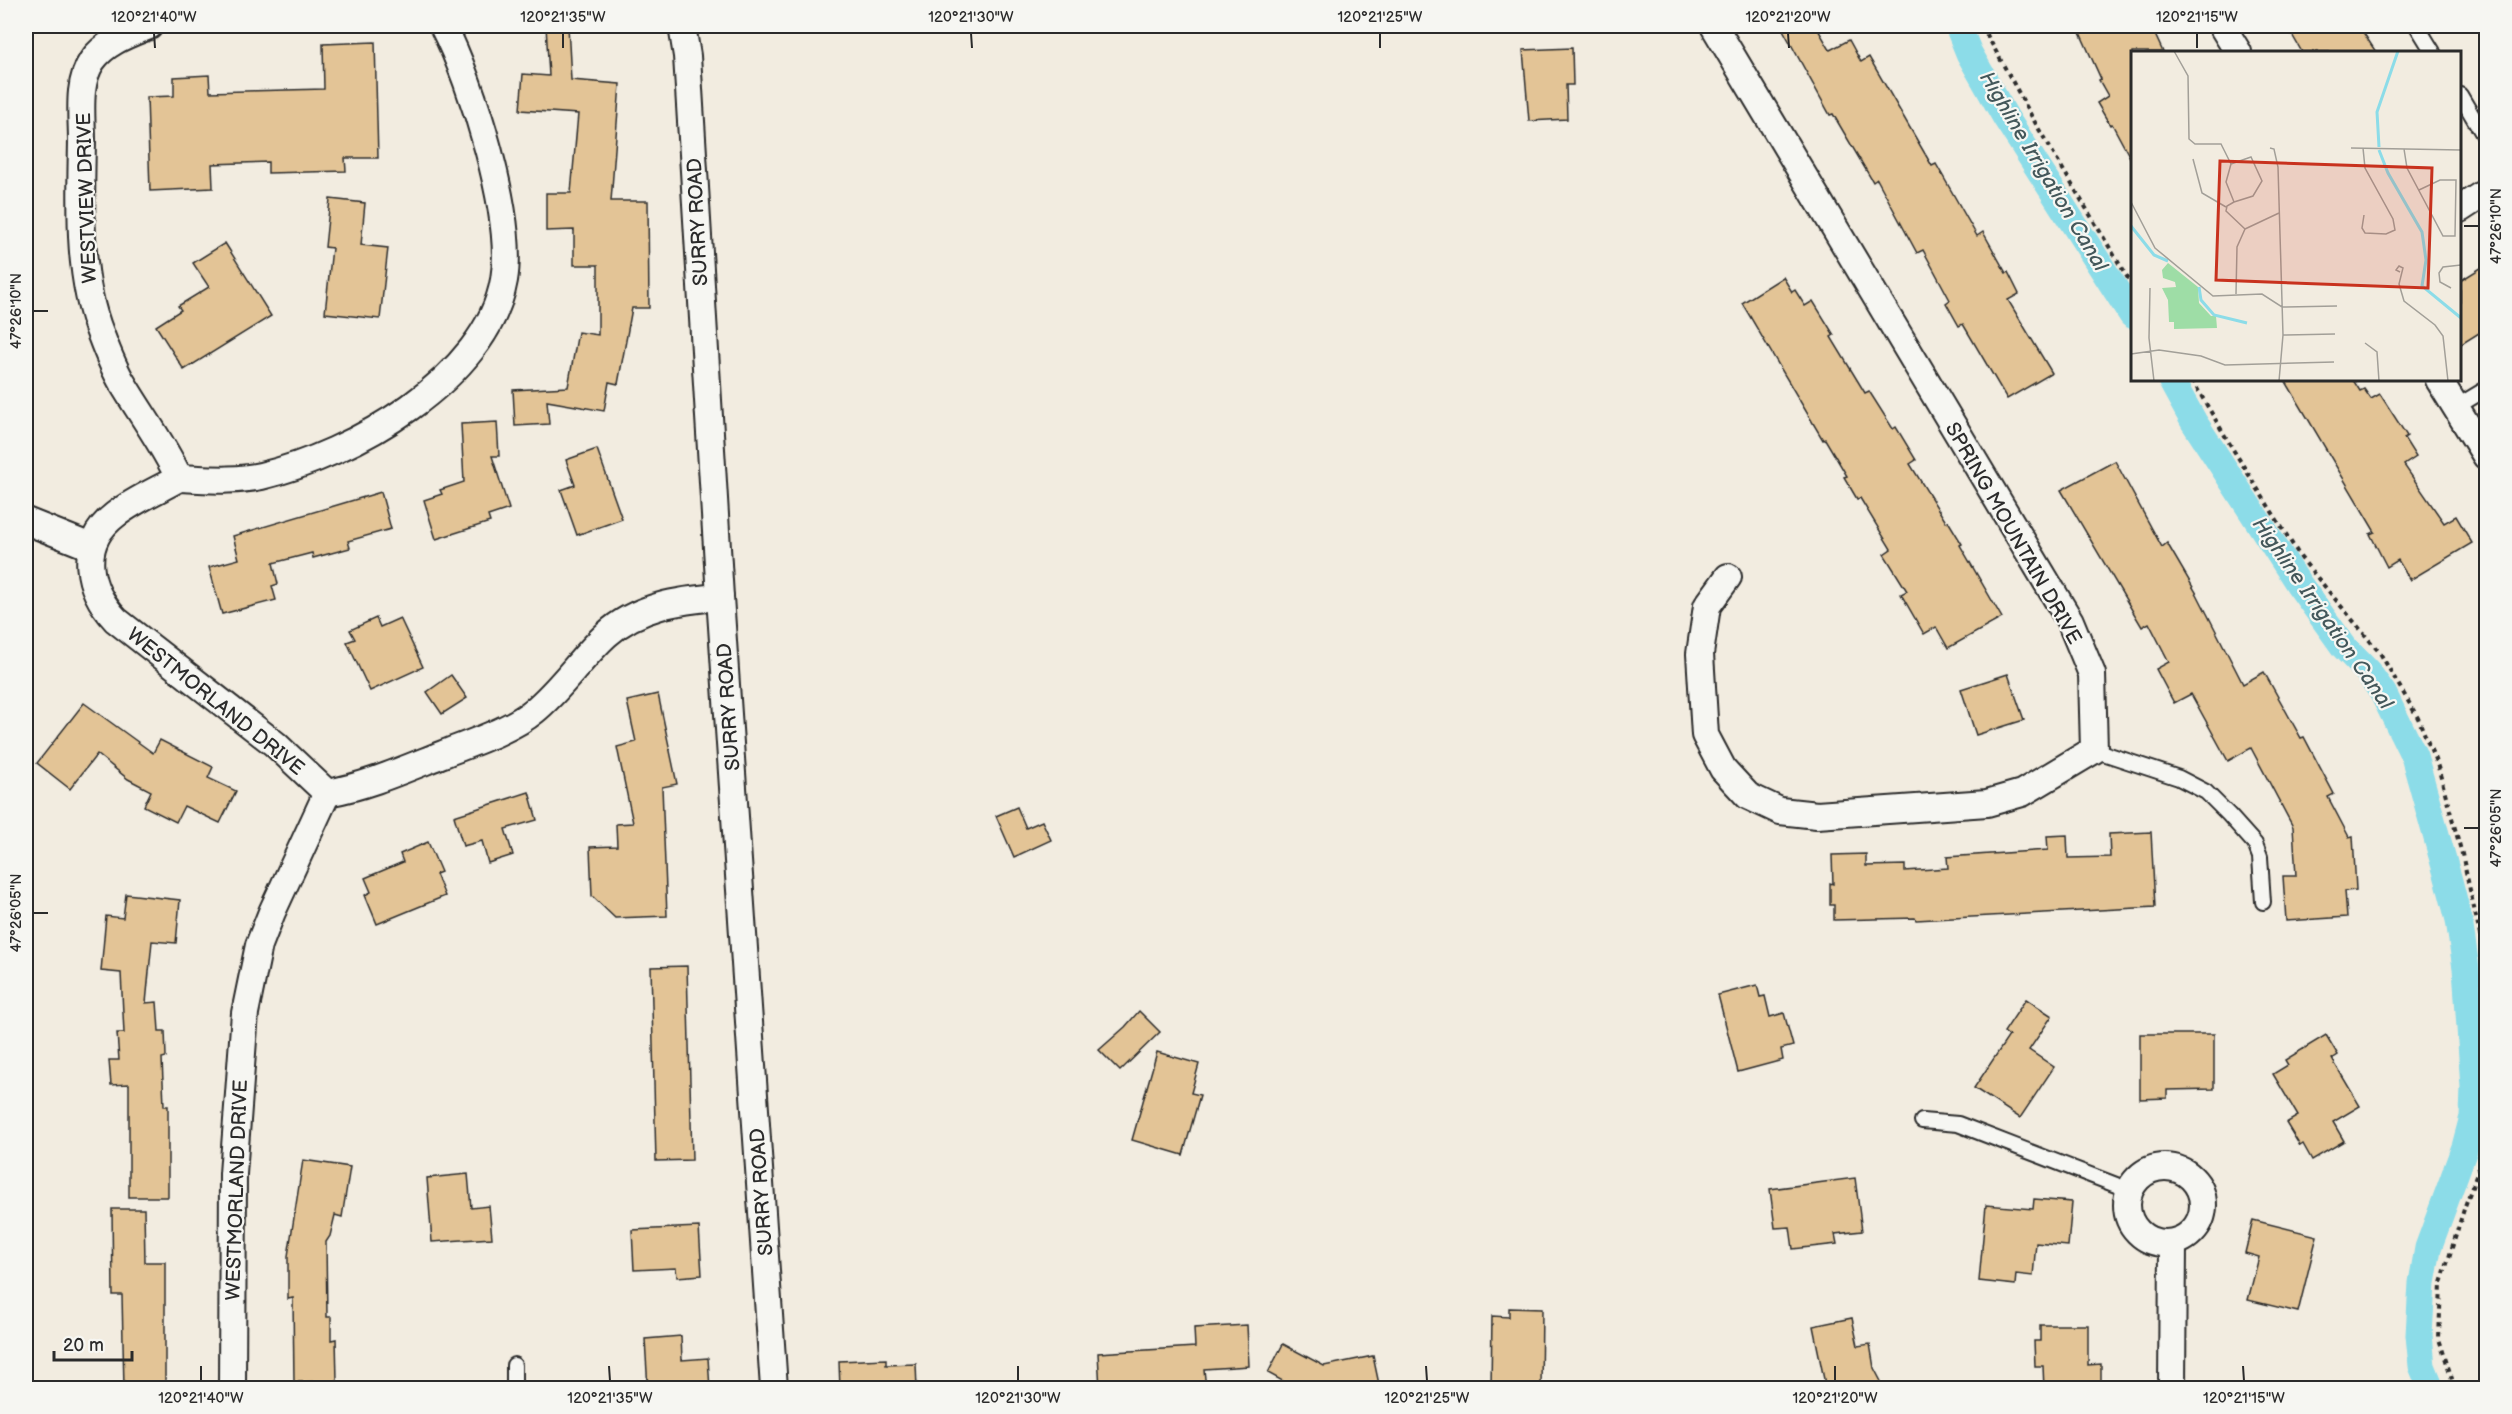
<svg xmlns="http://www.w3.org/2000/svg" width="2512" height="1414" viewBox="0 0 2512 1414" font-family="'Balsamiq Sans',sans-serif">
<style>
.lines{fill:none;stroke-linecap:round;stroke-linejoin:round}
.canal{stroke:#8cdce8;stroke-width:27}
.building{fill:#e3c496;stroke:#2b2b2b;stroke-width:1.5}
.lane-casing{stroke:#2b2b2b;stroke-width:18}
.street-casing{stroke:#2b2b2b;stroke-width:30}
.path{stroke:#2b2b2b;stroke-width:4;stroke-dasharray:4.5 4.5;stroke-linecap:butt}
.lane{stroke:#f6f6f2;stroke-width:14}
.street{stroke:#f6f6f2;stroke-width:26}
.ticks{fill:none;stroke:#2b2b2b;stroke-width:2}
.labels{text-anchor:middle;stroke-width:4.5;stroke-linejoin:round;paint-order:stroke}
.street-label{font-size:20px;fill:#2b2b2b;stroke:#f6f6f2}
.water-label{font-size:21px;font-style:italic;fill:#43575a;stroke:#f6f6f2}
.inset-river{fill:none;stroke:#8cdce8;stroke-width:3}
.inset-road{fill:none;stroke:#a29f98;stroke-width:1.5}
.view{fill:#c8321e;fill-opacity:0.15;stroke:#c8321e;stroke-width:3}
.inset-edge{fill:none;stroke:#2b2b2b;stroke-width:3}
.neatline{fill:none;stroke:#2b2b2b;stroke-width:2}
.ticks-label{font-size:15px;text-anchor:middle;fill:#2b2b2b}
</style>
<rect width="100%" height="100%" fill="#f2ece0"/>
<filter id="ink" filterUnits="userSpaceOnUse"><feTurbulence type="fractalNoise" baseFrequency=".0167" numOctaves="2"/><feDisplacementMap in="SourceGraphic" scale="12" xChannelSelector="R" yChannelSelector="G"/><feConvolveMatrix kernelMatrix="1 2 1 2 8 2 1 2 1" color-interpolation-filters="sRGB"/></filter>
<g filter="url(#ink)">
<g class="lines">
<!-- canal -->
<g class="canal">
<polyline points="1958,26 1969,53 2006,118 2132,315"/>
<polyline points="2171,380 2194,422 2298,583 2344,647 2368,672 2383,693 2414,756 2449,881 2459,920 2466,968 2474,1087 2473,1117 2465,1147 2428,1248 2422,1283 2419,1335 2422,1366 2431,1388"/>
</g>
</g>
<!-- building -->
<g class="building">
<polygon points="546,26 568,26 571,80 620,84 611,201 648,201 649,308 632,308 618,384 609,382 604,411 547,401 549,424 515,426 513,390 568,387 578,332 598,335 598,265 574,265 574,230 546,231 546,193 571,193 578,114 520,110 523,74 549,76"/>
<polygon points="1781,26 1816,26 1830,50 1849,40 1861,62 1869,57 1932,166 1936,164 1977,236 1983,232 2006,273 2008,272 2019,294 2008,300 2052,373 2007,399 1963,324 1959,326 1946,303 1950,300 1923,250 1917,253 1877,179 1873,182 1833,114 1830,115"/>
<polygon points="2077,26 2151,26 2163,52 2133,52 2133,163 2112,124 2110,125 2097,103 2108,96 2099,80 2101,79"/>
<polygon points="2287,26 2359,26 2376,52 2302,52"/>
<polygon points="375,42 378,158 345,158 346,171 268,173 268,162 212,164 213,188 150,191 147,97 174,96 174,77 209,75 210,92 324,89 323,44"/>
<polygon points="1572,48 1573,85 1566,85 1567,119 1529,121 1523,50"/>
<polygon points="330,199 365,203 361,245 388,248 380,319 325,313 332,248 325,247"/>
<polygon points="225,243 271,316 184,370 156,326 181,310 178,306 209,287 193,263"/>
<polygon points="2487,264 2487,328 2460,345 2460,281"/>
<polygon points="1783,277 1792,292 1795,290 1805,306 1813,301 1834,335 1831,337 1865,393 1869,391 1893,429 1896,427 1916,460 1910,464 1946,522 1948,521 1962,544 1960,545 2002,618 1948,648 1936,627 1924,634 1901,594 1907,591 1884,554 1891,549 1860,498 1857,499 1844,477 1847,476 1825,439 1823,440 1742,303"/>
<polygon points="2285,380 2353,380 2360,391 2364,389 2371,399 2380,394 2407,436 2404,438 2416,457 2404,465 2444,523 2456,516 2472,543 2410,580 2398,560 2387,567 2370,534 2375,532"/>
<polygon points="497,422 499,456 492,456 509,509 488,516 490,522 436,539 424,500 442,494 440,490 464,482 461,424"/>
<polygon points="597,449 622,519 577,535 561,490 575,485 566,460"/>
<polygon points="2115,461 2162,547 2167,543 2197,594 2243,684 2264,672 2301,738 2304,737 2334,794 2328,797 2349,837 2353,836 2356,890 2345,891 2347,917 2286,921 2283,876 2296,876 2293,827 2251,748 2228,761 2191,694 2174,703 2156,669 2169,662 2149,623 2142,627 2061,490"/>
<polygon points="381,492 391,529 348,541 350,548 313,558 312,553 273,563 278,584 272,586 276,600 222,614 209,567 239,559 233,536"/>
<polygon points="376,618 380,627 400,618 423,667 370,691 347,642 355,639 350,630"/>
<polygon points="2008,674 2024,720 1976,735 1961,689"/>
<polygon points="451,675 467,698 442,714 427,692"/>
<polygon points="658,694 677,784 662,787 667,916 615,918 592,896 590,847 617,846 616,824 633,823 617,747 636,742 627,701"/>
<polygon points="84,703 153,753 160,740 213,767 208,778 236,791 220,823 184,806 176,822 144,806 151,791 128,779 97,754 70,789 37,763"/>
<polygon points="529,792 537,820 505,829 513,855 488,863 482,841 463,846 454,816"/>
<polygon points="1017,807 1026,828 1042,821 1051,840 1014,857 996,816"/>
<polygon points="2151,832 2155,907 1916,920 1915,918 1834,920 1834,905 1830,905 1830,883 1833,884 1832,855 1866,854 1866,866 1905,865 1905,871 1948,868 1947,857 2048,850 2047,836 2067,835 2068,858 2110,857 2109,834"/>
<polygon points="428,842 441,872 436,874 445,896 377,924 365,895 371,892 365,878 403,862 400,854"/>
<polygon points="126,894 180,900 176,943 152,941 146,1003 157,1002 159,1031 165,1031 166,1057 162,1058 164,1106 168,1106 168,1197 129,1197 129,1084 111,1085 109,1060 119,1060 117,1033 124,1033 121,973 101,971 106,916 123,918"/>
<polygon points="687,966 692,1160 656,1161 651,967"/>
<polygon points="1757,985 1760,997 1765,996 1770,1017 1784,1013 1793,1046 1781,1049 1783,1060 1738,1072 1718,995"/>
<polygon points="2026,999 2052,1016 2029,1050 2054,1067 2020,1118 1974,1088 2009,1036 2004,1032"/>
<polygon points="1139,1011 1160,1032 1120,1071 1099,1050 1125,1027"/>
<polygon points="2140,1034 2214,1034 2214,1089 2167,1090 2167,1098 2140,1099"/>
<polygon points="2326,1035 2338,1055 2332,1059 2360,1106 2333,1122 2344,1141 2312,1160 2303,1144 2300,1146 2286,1123 2298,1116 2273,1074 2288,1065 2285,1060"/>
<polygon points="1157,1052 1199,1064 1191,1093 1200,1095 1183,1155 1132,1140"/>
<polygon points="303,1160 350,1167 342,1217 335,1215 330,1236 326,1242 327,1317 331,1317 331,1340 336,1339 337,1381 294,1382 293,1298 288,1299 288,1256"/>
<polygon points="468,1174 471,1208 489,1206 492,1238 432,1242 427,1178"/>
<polygon points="1855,1178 1862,1231 1835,1234 1837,1244 1793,1249 1790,1227 1775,1228 1770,1189"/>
<polygon points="2034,1199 2072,1202 2068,1246 2036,1243 2033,1276 2016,1274 2015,1285 1979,1281 1986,1205 2033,1209"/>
<polygon points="112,1209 144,1209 145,1262 165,1262 165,1389 124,1389 122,1295 113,1295"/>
<polygon points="2253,1220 2317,1236 2298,1312 2248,1300 2259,1257 2245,1253"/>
<polygon points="699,1227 702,1275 677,1277 676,1268 634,1270 632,1230"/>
<polygon points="1509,1308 1542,1309 1541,1389 1491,1389 1492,1316 1509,1317"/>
<polygon points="1852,1318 1858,1346 1870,1344 1874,1368 1885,1389 1826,1389 1813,1326"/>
<polygon points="1247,1325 1249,1366 1204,1369 1206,1389 1100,1389 1098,1353 1195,1347 1194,1328"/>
<polygon points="2040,1325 2088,1325 2088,1365 2101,1364 2101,1389 2044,1389 2043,1366 2035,1366 2034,1341 2040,1341"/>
<polygon points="681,1336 682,1360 708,1358 710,1389 648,1389 645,1339"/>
<polygon points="1283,1344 1324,1366 1373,1356 1380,1389 1297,1389 1268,1373"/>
<polygon points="886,1359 886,1365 916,1364 917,1389 840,1389 839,1361"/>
</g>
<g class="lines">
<defs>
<g id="lane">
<polyline points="2417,26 2433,52"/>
<polyline points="2460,95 2486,139"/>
<polyline points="2456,407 2486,389"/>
<polyline points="2094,750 2179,778 2206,792 2229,815 2255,844 2260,857 2263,902"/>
<polyline points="1922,1121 1958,1124 2129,1190"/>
<polyline points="514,1365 514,1388"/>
</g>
<g id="street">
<path d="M149,26c-20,8 -44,16 -57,35 -15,22 -10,54 -10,80 -1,62 -5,135 19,194 6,16 13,34 22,49 19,32 41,61 56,94"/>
<polyline points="682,26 687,56 720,597 774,1388"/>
<polyline points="1714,26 2070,621 2092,674 2094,750 2022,793 1987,803 1817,815 1780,811 1748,796 1723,769 1705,735 1700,654 1707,606 1728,577"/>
<polyline points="2222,26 2238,52"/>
<polyline points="2460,209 2486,192"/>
<polyline points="2439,380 2486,456"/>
<path d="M179,478c28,1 55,4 82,-2 90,-21 226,-97 243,-196 11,-63 -32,-198 -61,-254"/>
<path d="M179,478c-21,12 -45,22 -64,37 -38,29 -28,74 1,105l159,124 52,49"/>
<polyline points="26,521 91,547"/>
<path d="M327,793c40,-7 78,-24 116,-39 28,-11 68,-24 91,-43 27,-22 46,-52 72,-76 31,-29 74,-35 114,-38"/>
<circle cx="2165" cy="1205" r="38"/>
<polyline points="232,1388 233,1174 245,1013 259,945 272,912 327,793"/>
<polyline points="2172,1388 2173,1243"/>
</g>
</defs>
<!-- lane casing -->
<use href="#lane" class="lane-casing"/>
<!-- street casing -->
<use href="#street" class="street-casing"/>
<!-- path -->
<g class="path">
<polyline points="1982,26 2037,126 2132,285"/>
<polyline points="2192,380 2234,451 2301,558 2380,653 2418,718 2438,767 2462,854 2486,962"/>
<polyline points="2455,1388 2439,1339 2441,1283 2465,1206 2486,1149"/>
</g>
<!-- lane -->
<use href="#lane" class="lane"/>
<!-- street -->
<use href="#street" class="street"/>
</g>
</g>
<!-- ticks -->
<path class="ticks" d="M154,33l1,15M563,33v15M971,33l1,15M1380,33v15M1788,33l1,15M2197,33v15M2464,226h15M33,311h15M2464,828h15M33,913h15M201,1366v15M609,1366l1,15M1018,1366v15M1426,1366l1,15M1835,1366v15M2243,1366l1,15"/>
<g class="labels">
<!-- street labels -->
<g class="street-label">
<text transform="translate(86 198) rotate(-92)" y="7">WESTVIEW DRIVE</text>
<text transform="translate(697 222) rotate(-93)" y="7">SURRY ROAD</text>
<text transform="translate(2014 533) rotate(60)" y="7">SPRING MOUNTAIN DRIVE</text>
<text transform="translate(216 701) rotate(39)" y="7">WESTMORLAND DRIVE</text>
<text transform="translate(728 707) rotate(-94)" y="7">SURRY ROAD</text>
<text transform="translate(236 1190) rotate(-88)" y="7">WESTMORLAND DRIVE</text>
<text transform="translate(761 1192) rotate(-94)" y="7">SURRY ROAD</text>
</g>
<!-- water labels -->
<g class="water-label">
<text transform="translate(2044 171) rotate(59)" y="7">Highline Irrigation Canal</text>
<text transform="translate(2323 613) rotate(55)" y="7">Highline Irrigation Canal</text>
</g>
</g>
<!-- overview -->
<g transform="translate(2131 51)">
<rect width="330" height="330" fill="#f2ece0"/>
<path d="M37,212l30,24 1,16 12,13h5l1,12 -43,1v-7h-5l-1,-22 -6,-12 14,-1 -1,-5 -12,-4 -1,-8z" fill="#9edda6"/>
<path class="inset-river" d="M248,96l-2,-35 21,-61M248,99l9,23 34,59 4,28 -4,26 39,32M0,175l23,29 14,6M68,236l2,13 13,15 33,8"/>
<path class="inset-road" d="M43,0l14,25 1,63 6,5h26l10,20M139,97l4,1 4,18 5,168 -4,46M220,97l110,2M232,97l2,20 28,51 2,11 -9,4 -21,-1 -3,-5 2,-13M273,98l3,19 36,68h12l1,-56h-16l-21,10M62,108l9,34 24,14M100,113l20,-7 11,24 -9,15 -19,6M100,113l-5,18 8,20M0,151l24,46 58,48 49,-2 20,13 55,-1M103,151l-7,4 -1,5 19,18M114,178l34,-16M269,221l-4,-2 3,-4 4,2 -4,16 5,17 31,24 8,11 5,45M19,237l-1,50 5,43M320,237l-11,-6 -1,-9 4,-6 18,-2M105,243l1,-47 8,-18M152,284l52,-1M234,292l12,9 2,29M0,303l28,-4 42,6 24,9 109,-3"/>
<path class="view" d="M89,110l212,7 -4,120 -212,-8z"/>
<rect width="330" height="330" class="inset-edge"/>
</g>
<!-- margin -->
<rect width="2512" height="1414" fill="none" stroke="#f6f6f2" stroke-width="66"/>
<!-- scale -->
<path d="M54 1351v9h78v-9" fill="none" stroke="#2b2b2b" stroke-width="3"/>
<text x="63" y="1351" font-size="18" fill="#2b2b2b" stroke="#f6f6f2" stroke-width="4.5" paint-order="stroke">20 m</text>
<rect x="33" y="33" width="2446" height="1348" class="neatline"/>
<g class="ticks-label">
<text x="154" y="22">120°21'40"W</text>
<text x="563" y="22">120°21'35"W</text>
<text x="971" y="22">120°21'30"W</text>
<text x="1380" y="22">120°21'25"W</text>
<text x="1788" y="22">120°21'20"W</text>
<text x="2197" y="22">120°21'15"W</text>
<text transform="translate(2496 226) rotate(-90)" y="5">47°26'10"N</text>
<text transform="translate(16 311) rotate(-90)" y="5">47°26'10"N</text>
<text transform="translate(2496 828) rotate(-90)" y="5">47°26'05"N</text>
<text transform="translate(16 913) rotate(-90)" y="5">47°26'05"N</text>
<text x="201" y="1403">120°21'40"W</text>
<text x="610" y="1403">120°21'35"W</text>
<text x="1018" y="1403">120°21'30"W</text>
<text x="1427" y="1403">120°21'25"W</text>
<text x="1835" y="1403">120°21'20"W</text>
<text x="2244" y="1403">120°21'15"W</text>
</g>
</svg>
